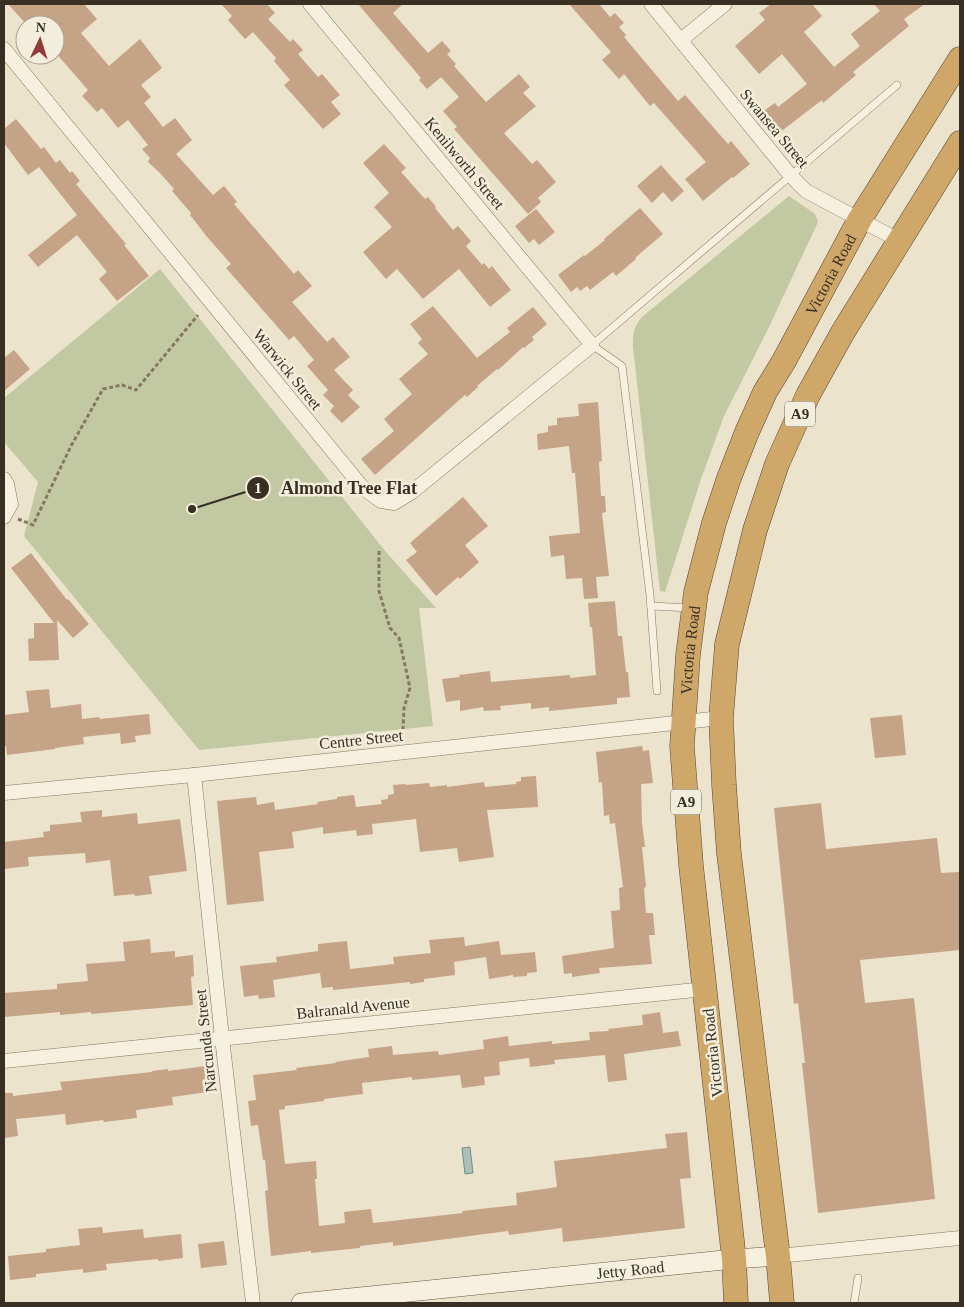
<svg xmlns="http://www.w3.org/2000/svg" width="964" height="1307" viewBox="0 0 964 1307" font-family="Georgia,serif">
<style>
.green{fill:#c2c8a1}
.water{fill:#acc0bb;stroke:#738e89}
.building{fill:#c5a387}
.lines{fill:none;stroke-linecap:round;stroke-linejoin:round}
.lane-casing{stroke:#867762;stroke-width:8}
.street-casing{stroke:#867762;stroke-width:15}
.secondary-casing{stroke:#695845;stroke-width:20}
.highway-casing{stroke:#554635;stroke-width:25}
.path{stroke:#867762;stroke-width:3;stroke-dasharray:4 2.5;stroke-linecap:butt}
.lane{stroke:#f6f0df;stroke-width:7}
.street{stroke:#f6f0df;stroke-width:14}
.secondary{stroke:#f6f0df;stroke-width:19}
.highway{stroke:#cfa768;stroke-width:24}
.labels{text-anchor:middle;stroke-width:5;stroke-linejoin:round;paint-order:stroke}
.shield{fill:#f3eddb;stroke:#71685a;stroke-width:1}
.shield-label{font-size:15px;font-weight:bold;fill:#392f23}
.street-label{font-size:16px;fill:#392f23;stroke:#f3eddb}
.leader{fill:none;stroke:#392f23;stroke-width:2}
.callout-dot{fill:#392f23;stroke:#f3eddb;stroke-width:2}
.mark-label{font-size:15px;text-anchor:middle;font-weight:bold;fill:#fff}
.callout-label{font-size:18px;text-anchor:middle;font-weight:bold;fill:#392f23;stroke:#f3eddb;stroke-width:5;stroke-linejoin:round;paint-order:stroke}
</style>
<rect width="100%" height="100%" fill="#ebe3cc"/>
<!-- green -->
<g class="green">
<path d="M789,196l26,18 3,8 -50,107 -44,87 -23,63 -36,113 -5,-1 -27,-244c0,-14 0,-19 9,-30z"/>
<polygon points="160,269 386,552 436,608 419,608 433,726 199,750 24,536 38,482 4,442 4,398"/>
</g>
<!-- water -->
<polygon class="water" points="470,1147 473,1173 465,1174 462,1148"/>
<!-- building -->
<g class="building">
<polygon points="8,4 84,4 97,19 81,33 109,66 140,39 150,52 162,68 141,85 151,97 144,103 163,127 175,118 192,140 176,154 213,195 224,186 237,202 234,204 294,274 298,270 312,286 292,302 327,342 333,337 350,357 334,370 353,390 348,395 360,407 342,423 330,411 334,406 323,395 328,390 307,366 314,360 294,336 289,340 226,268 231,264 208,238 190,215 191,213 172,191 174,189 160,173 148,162 150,158 142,149 148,145 128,120 118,128 102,108 97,112 82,96 88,90 55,52 55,25 27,25"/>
<polygon points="221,4 267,4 275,13 268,19 290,42 293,39 303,50 298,54 318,77 322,74 340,95 331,102 341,114 323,129 284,85 290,80 274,61 276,58 253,32 245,39 228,20 232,16"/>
<polygon points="358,4 403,4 393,13 428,53 442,41 451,51 447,54 456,64 454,66 486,102 519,74 530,87 523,93 536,106 504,133 532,164 537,160 556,182 538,198 541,202 528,214 454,129 457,127 443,111 459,97 441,77 427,89 419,80 421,78"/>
<polygon points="569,4 599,4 610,17 615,13 624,23 619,27 626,35 624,37 678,101 685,95 728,144 731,141 750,164 733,178 732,177 703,201 685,179 706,162 654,103 650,106 624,74 619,79 602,60 611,52"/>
<polygon points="771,4 812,4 822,16 804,32 834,67 860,46 851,34 880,11 874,4 925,4 904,19 909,26 853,72 856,75 823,103 822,100 779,133 762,112 775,103 778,107 807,84 782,54 759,74 735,46 765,20 759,13"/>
<polygon points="16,119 41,149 44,147 56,163 60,160 70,173 72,171 80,181 76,184 126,244 124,245 149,276 117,301 99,279 107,272 77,235 38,267 28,255 77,215 39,167 28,175 4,143 4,129"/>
<polygon points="384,144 406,168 401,172 425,199 428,197 436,207 435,208 453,230 458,226 471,241 466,246 482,265 484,263 489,269 492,266 511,290 490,307 459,269 423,299 397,269 386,279 363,252 392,227 374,207 389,193 363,163"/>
<polygon points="661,165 684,191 672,202 663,192 652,203 637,186"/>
<polygon points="640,208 663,234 635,258 636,259 616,276 613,272 590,290 587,286 580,291 577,287 571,292 558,275 584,255 585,256 605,240 604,239"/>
<polygon points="536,209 555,232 539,245 534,239 529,243 515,226"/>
<polygon points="433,306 477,358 510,332 507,328 533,307 547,324 532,337 534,340 524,348 523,347 498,370 497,369 477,386 478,387 467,397 465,395 375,475 361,459 394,431 384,419 412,394 399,379 428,354 418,343 422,339 410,324"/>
<polygon points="14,350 30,369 4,391 4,358"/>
<polygon points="598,402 602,461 599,462 601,496 605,496 606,512 602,513 609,576 596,577 598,598 584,599 582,578 566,579 564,555 551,557 549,536 580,533 575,473 572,473 569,446 538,450 537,434 548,432 548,426 557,425 557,418 579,416 578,404"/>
<polygon points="463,497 488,526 465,545 479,562 460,579 458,577 436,596 406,560 417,552 410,543"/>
<polygon points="31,553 67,600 68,599 89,624 73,638 57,620 59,660 29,661 28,639 34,638 34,623 54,623 11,568"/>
<polygon points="615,601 618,636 622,636 626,672 628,672 630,697 617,698 617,704 549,711 549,707 531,709 531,703 500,706 501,710 484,711 483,707 460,711 460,700 446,702 442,679 460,677 459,675 490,671 491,682 570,675 570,678 596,675 592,627 590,627 588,603"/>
<polygon points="49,689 51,708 81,704 82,719 99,717 100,719 149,714 151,734 135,736 136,742 121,744 120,733 83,737 84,744 55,748 55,749 7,755 6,746 4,746 4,715 29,712 26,691"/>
<polygon points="902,715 906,755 875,758 870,718"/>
<polygon points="642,746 643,751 649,750 653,783 641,784 642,822 645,847 642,847 646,887 644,888 646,913 653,913 655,935 649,935 652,964 599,968 600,973 572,977 572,973 564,974 562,956 614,948 611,911 620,910 619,888 623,887 615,823 610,824 609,815 604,816 602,782 599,783 596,752"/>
<polygon points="536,776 538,807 487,810 494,857 459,862 457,848 420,852 416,819 372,824 373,834 357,836 356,830 323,834 323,827 292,832 294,848 259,852 264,901 227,905 217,801 256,797 257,805 274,802 275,810 318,804 317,802 337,799 337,797 354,795 356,807 382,804 381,800 388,799 388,795 394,794 393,785 406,784 406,785 429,783 430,787 447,785 447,787 484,782 485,787 516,784 516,782 521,781 521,777"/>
<polygon points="821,803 826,849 937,838 941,873 960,872 960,950 860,960 865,1003 914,998 935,1199 818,1213 802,1063 805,1063 798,1003 794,1004 774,808"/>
<polygon points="102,810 102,817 137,813 138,824 180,819 187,871 149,876 152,894 135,896 134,894 114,896 110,860 86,863 85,853 28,857 29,866 4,869 4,842 44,837 43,832 50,831 50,825 82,822 80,812"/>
<polygon points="464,937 465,946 499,941 501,955 535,952 537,972 527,973 527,976 513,977 513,975 489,979 486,957 454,962 455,975 424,979 424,982 410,984 410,982 333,990 333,987 322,988 320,973 273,980 275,997 259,999 258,995 244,997 240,966 277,962 276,957 318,951 318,944 347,941 350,969 394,964 393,957 431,953 429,940"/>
<polygon points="150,939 151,953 175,951 175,957 193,955 194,976 191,977 193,1005 91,1014 91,1012 60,1015 60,1012 4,1017 4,993 57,989 57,984 88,981 86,964 125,961 123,942"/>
<polygon points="660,1012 663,1033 678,1031 681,1046 624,1054 627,1080 608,1082 605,1055 554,1060 555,1064 530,1067 529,1058 499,1062 500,1075 484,1077 485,1085 462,1088 460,1075 412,1080 412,1077 362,1083 363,1094 324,1099 324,1101 285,1106 285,1109 279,1110 285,1164 316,1161 317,1179 315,1179 319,1226 345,1223 344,1212 371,1209 373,1223 463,1213 462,1211 517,1205 516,1193 557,1187 554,1161 667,1148 665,1134 687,1132 691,1178 680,1179 685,1228 563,1242 562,1228 509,1235 508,1231 393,1246 393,1242 360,1246 360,1248 311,1253 311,1251 271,1256 265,1191 268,1190 265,1160 263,1160 258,1125 251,1126 248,1101 256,1100 253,1075 297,1070 296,1068 336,1063 335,1062 369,1057 368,1049 392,1046 393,1055 438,1051 439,1055 484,1049 483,1040 508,1036 509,1046 552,1041 552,1044 590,1040 589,1032 609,1031 608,1029 643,1025 642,1015"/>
<polygon points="205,1066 208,1092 172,1097 173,1105 136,1110 137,1118 104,1122 103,1120 66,1125 65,1114 16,1119 18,1136 4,1138 4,1093 13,1093 13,1096 62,1090 60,1082 152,1072 152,1071 168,1069 168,1071"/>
<polygon points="102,1227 103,1233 143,1229 144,1238 181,1234 183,1258 158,1261 158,1259 106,1264 107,1270 83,1273 83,1269 36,1274 36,1277 10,1280 8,1256 46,1252 46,1249 80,1245 78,1229"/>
<polygon points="224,1241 227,1265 201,1268 198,1244"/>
</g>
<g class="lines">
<defs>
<g id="lane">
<polyline points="651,606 690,608"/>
<polyline points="657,691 650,595 622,366 592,345 897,85"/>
<polyline points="854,1303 858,1278"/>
</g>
<g id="street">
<polyline points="651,4 791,176 806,191 900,241"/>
<polyline points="681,40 725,4"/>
<polyline points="4,49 362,487 381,501 394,503 412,492 592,345 310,4"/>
<polyline points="4,479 7,484 11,504 4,517"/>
<polyline points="194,775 222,1038 253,1303"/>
<polyline points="4,793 194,775 721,718"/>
<polyline points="4,1061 705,989"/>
<polyline points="778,1256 960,1238"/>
</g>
<g id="secondary">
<path id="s1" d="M301,1303l433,-44 44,-3"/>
</g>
<g id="highway">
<path id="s2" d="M736,1303l-2,-44 -43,-394 -9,-119 6,-91 8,-63 18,-69 15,-45 18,-46 18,-40 19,-31 76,-142 100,-160"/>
<polyline points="782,1303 778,1256 729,854 724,785 721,718 727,644 755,530 777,464 808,395 843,332 960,143"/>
</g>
</defs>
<!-- lane casing -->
<use href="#lane" class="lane-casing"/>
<!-- street casing -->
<use href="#street" class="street-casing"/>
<!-- secondary casing -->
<use href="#secondary" class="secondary-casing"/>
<!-- highway casing -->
<use href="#highway" class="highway-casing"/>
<!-- path -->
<g class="path">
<polyline points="18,519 33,525 71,446 103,389 122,385 136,390 198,315"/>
<polyline points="379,551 379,591 390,628 399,638 410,688 404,708 403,729"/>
</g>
<!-- lane -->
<use href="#lane" class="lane"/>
<!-- street -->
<use href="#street" class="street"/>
<!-- secondary -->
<use href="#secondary" class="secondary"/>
<!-- highway -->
<use href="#highway" class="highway"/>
</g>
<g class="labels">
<!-- shield labels -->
<g class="shield">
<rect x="785" y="401.5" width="30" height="25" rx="4"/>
<rect x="671" y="789.5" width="30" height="25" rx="4"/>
</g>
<g class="shield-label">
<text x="800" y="419">A9</text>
<text x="686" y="807">A9</text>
</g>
<!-- street labels -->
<g class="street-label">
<text transform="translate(775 128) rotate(50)" y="6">Swansea Street</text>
<text transform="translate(465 163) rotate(50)" y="6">Kenilworth Street</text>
<text dy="6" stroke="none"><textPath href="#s2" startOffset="1061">Victoria Road</textPath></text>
<text transform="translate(288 369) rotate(51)" y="6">Warwick Street</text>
<text dy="6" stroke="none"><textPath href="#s2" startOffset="656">Victoria Road</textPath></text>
<text transform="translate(361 739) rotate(-6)" y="6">Centre Street</text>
<text transform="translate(353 1007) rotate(-6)" y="6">Balranald Avenue</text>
<text transform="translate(205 1041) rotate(-96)" y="6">Narcunda Street</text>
<text transform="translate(712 1053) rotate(-96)" y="6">Victoria Road</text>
<text dy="6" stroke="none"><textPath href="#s1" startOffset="331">Jetty Road</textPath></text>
</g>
</g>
<!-- callouts -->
<path class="leader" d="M192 509L258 488"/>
<g class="callout-dot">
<circle cx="192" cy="509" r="5"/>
<circle cx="258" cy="488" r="12"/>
</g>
<g class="mark-label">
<text x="258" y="493">1</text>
</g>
<g class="callout-label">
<text x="349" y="494">Almond Tree Flat</text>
</g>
<!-- border -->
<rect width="964" height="1307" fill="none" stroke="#392f23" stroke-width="10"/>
<!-- north arrow -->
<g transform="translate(40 40) rotate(4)"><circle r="24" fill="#f3eddb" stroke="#a9a191"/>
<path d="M0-4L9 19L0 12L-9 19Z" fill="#8f3c38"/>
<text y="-8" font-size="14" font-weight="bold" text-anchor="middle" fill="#392f23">N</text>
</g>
</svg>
